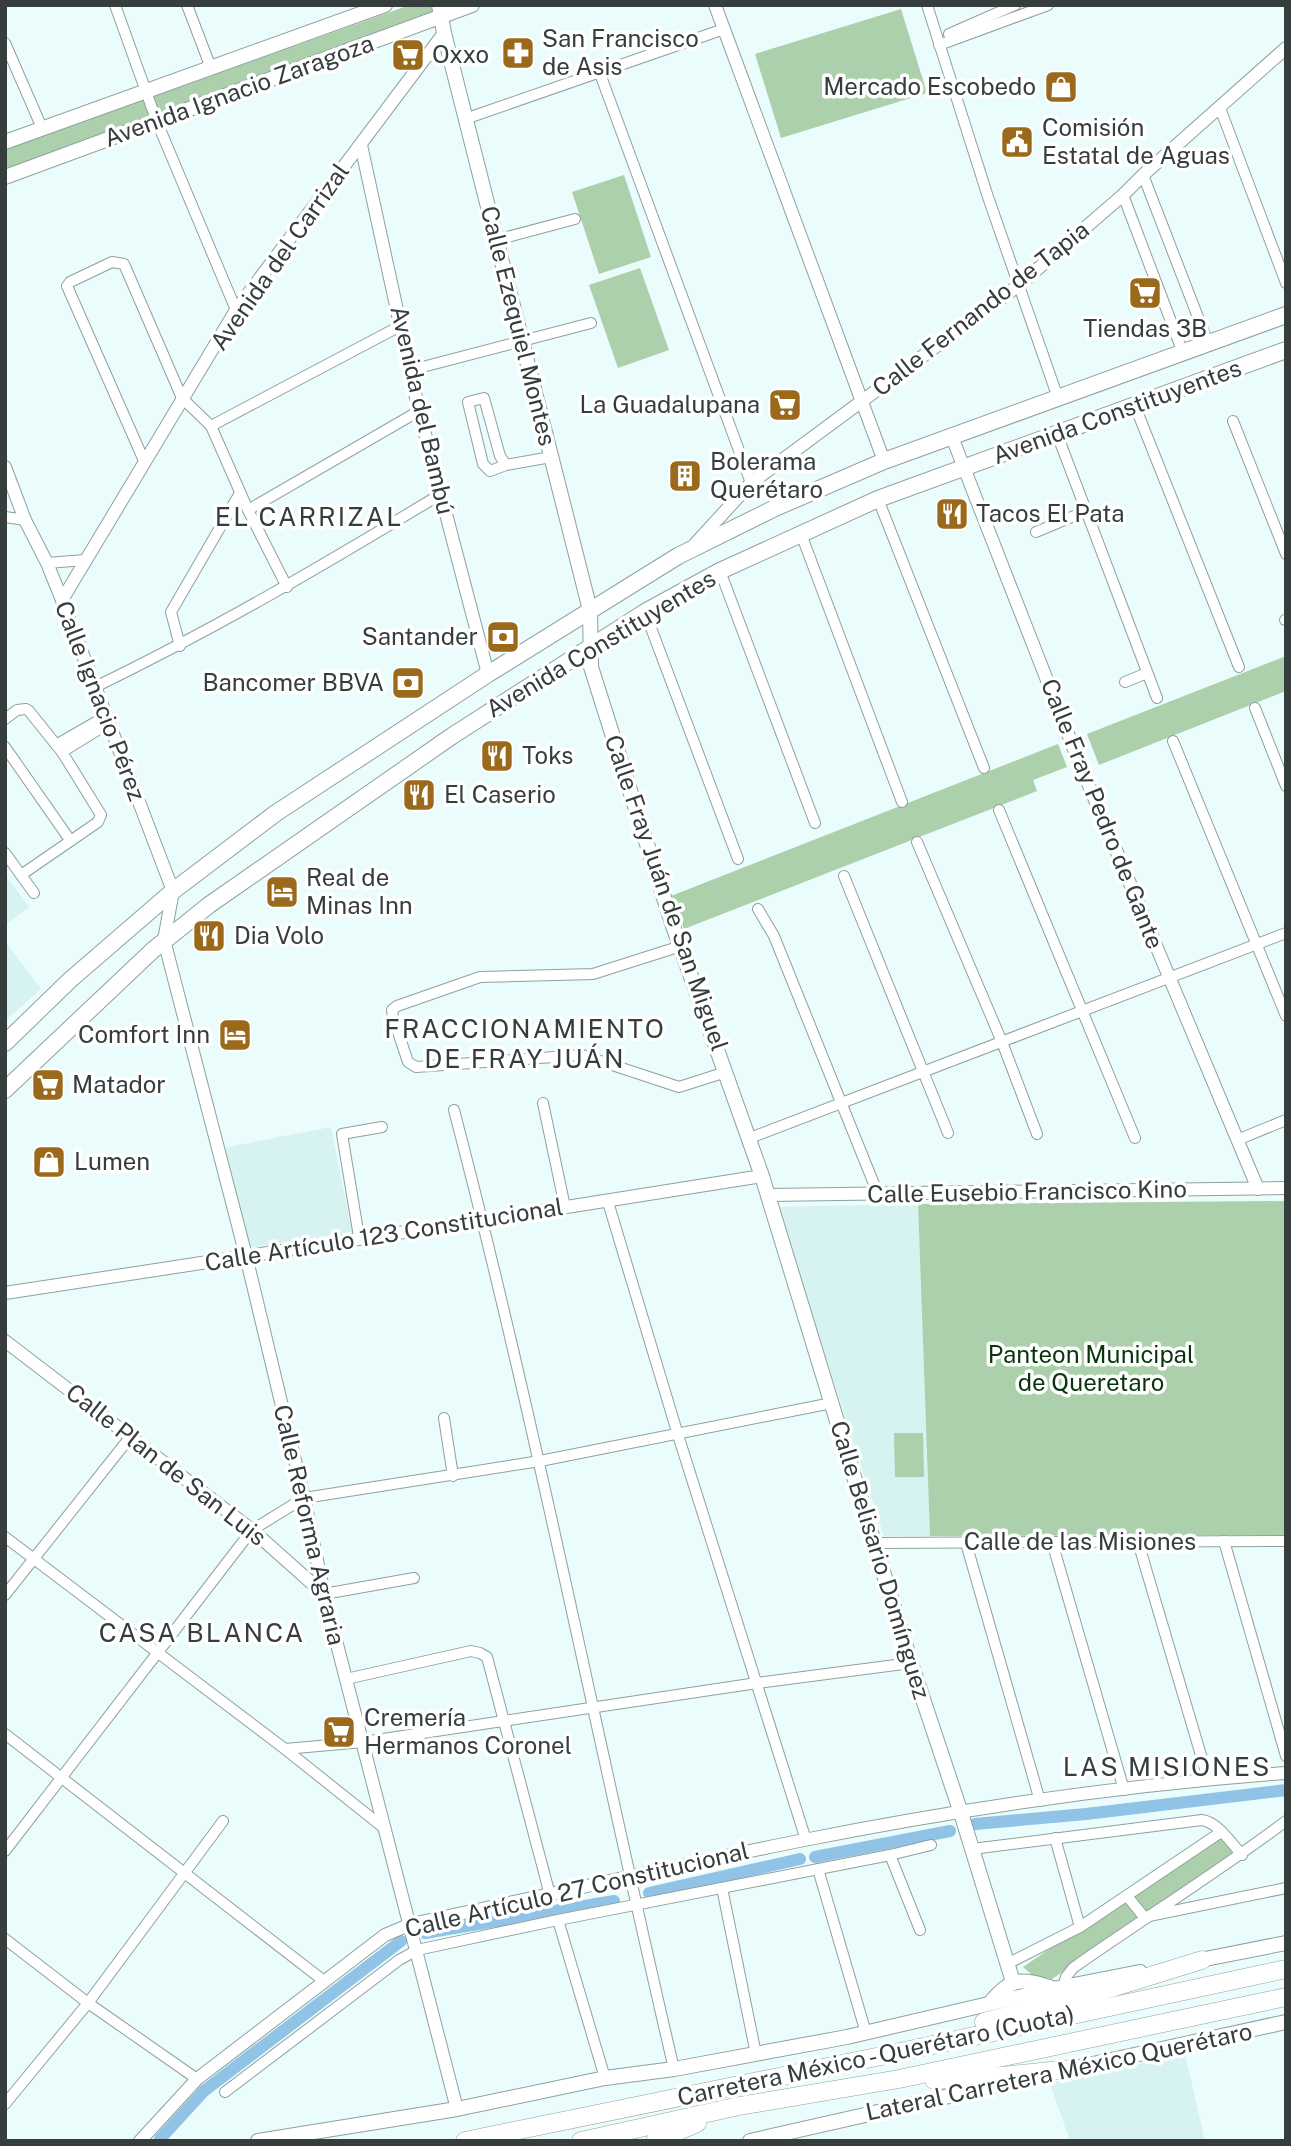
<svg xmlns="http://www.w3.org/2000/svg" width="1291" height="2146" viewBox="0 0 1291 2146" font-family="'Public Sans',sans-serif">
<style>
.built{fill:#d7f3f1}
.green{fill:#abd0ab}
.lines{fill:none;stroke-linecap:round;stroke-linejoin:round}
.canal{stroke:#90c3e6;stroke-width:12}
.minor-casing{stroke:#8fa09f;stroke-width:12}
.tertiary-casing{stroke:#8fa09f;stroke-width:14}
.secondary-casing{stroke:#8fa09f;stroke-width:16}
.primary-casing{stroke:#8fa09f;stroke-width:18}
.trunk-casing{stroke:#8fa09f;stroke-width:19}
.minor{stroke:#fff;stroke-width:10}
.tertiary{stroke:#fff;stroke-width:12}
.secondary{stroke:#fff;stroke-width:14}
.primary{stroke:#fff;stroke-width:16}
.trunk{stroke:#fff;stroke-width:18}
.labels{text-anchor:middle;stroke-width:7;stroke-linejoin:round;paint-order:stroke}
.poi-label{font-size:24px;fill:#363d3d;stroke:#fff;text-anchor:start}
.street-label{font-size:24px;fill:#363d3d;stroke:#fff}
.park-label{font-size:24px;fill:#07350c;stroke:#fff}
.neighbourhood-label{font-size:26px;letter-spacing:2px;fill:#363d3d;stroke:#fff}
</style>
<rect width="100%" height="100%" fill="#eafcfb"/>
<!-- built -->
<g class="built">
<polygon points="5,874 29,907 5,925"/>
<polygon points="5,941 41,989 5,1021"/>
<polygon points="331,1127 352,1232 250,1248 224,1148"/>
<polygon points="918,1204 930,1536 884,1536 777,1207"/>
<polygon points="1185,2054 1205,2141 1070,2141 1050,2083"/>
</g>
<!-- green -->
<g class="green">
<polygon points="410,5 453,5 5,172 5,149"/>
<polygon points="901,9 927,93 781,138 755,54"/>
<polygon points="624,175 651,257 599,274 572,192"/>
<polygon points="640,268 669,350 618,368 589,285"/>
<polygon points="1286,656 1286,691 1099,765 1087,734"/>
<polygon points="1058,744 1067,767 1033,780 1037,791 684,929 671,896"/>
<polygon points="1286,1201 1286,1535 930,1536 918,1204"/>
<polygon points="894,1433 923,1433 924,1477 895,1477"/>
<polygon points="1221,1836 1232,1853 1145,1913 1134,1896"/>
<polygon points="1126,1897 1141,1918 1052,1979 1033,1976 1023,1967"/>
</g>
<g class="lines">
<!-- canal -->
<g class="canal">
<polyline points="975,1824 1086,1814 1286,1790"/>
<polyline points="815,1857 950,1831"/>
<polyline points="649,1893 800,1859"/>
<polyline points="425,1933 614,1901"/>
<polyline points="160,2139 204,2091 401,1941"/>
</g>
<defs>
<g id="minor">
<polyline points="115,5 157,122 236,310"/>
<polyline points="187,5 211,68"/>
<polyline points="927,5 988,197 1058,398"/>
<polyline points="949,34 1015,5"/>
<polyline points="5,43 42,128"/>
<polyline points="939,45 1048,5"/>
<polyline points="599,71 751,483"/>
<polyline points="1220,108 1286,283"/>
<polyline points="465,119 724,29"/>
<polyline points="1143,175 1208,343"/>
<polyline points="1123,195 1183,353"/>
<polyline points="496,240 575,219"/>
<polyline points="411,370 591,323"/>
<polyline points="1135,406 1239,667"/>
<polyline points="1233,421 1286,554"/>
<polyline points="211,426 402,325"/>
<polyline points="1057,434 1157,698"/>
<polyline points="145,463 67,286 70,282 112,262 124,264 182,398 211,426 248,510 287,587"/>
<polyline points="506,465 500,456 484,398 468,402 483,464 490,471 506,465 551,457"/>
<polyline points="878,499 984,768"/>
<polyline points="248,510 419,411"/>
<polyline points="5,517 25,520"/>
<polyline points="1036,532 1086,511"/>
<polyline points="801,534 902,802"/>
<polyline points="47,563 85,560"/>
<polyline points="720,571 815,823"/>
<polyline points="645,612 738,859"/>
<polyline points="1285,620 1286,620"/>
<polyline points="180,646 171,612 240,493"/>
<polyline points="1125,682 1147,673"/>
<path d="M95,687c120,-58 232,-124 346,-193"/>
<polyline points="1255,708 1286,786"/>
<polyline points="5,719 17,710 26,709 29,711 62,752 101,815 98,822 21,875"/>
<polyline points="1173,741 1286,1016"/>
<polyline points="56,745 106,716"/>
<polyline points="5,747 70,840"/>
<polyline points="62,752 109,723"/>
<polyline points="999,810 1135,1138"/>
<polyline points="917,842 1002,1042 1037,1134"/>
<polyline points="5,853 34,893"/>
<polyline points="844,876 948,1133"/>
<polyline points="758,909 774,936 878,1194"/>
<polyline points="681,946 593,974 480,977 397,1006 392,1010 393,1017 408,1062 416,1067 582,1055 679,1087 726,1072"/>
<polyline points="543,1103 565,1207"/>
<path d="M454,1110c83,317 145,640 220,959"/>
<polyline points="750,1138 1286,933"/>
<polyline points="1237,1140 1286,1120"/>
<polyline points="608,1202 678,1435 806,1840"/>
<polyline points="359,1237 342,1134 382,1127"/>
<polyline points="444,1418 453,1476"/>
<polyline points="5,1537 285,1749 384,1828"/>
<polyline points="1224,1541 1286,1756"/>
<polyline points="1052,1542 1124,1790"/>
<polyline points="1138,1542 1208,1779"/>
<polyline points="874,1543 1286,1541"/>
<polyline points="966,1543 1040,1801"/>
<polyline points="324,1594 414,1578"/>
<polyline points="5,1595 131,1436"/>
<polyline points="346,1679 471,1651 480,1653 487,1657 550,1895"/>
<polyline points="5,1734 324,1981"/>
<polyline points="285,1749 363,1742 757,1683 911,1663"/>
<polyline points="1055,1838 1080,1927"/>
<path d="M972,1849l230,-29c17,3 29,23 40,35"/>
<polyline points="5,1851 252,1530 304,1498 540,1461 832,1403"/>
<polyline points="890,1855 920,1930"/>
<polyline points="818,1869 866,2033"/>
<polyline points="722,1888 756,2054"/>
<polyline points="1127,1896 1144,1917 1286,1888"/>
<polyline points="558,1920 605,2078"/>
<polyline points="5,1939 88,2003 197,2079"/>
<polyline points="1007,1964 1080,1927 1221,1832"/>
<path d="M1063,1987l3,-10 7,-9c71,-50 144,-95 213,-147"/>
<polyline points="225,2092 399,1960 417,1950 558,1920 890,1855 931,1845"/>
<polyline points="5,2104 88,2003 223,1821"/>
</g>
<g id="tertiary">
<polyline points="715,5 884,461"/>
<polyline points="361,145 419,411 488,674"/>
<polyline points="952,437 1077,757 1258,1189"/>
<polyline points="5,467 25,520 47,563 62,600 173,891 164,940 246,1256 304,1498 324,1594 457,2109"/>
<polyline points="695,544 751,483 1019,285 1123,195 1143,175 1286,48"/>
<polyline points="62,600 236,310 444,33"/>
<polyline points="768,1195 1286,1188"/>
<path d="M5,1293c253,-39 505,-76 757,-117"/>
<polyline points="5,1341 252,1530 324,1594"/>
<path d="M140,2141l57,-62 188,-144 26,-11c129,-27 258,-57 388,-83 160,-32 324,-56 487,-68"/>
</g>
<g id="secondary">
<polyline points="439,5 444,33 590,610 591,667 672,923 762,1176 911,1663 961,1813 1013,1982"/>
<polyline points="5,142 385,5"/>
<polyline points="5,177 472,5"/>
<polyline points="1195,1961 1286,1943"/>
<path d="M990,2003c22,-26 30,-25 62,-15"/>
<polyline points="1061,2071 1286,2022"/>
<polyline points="258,2141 457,2109 605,2078 674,2069 847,2037 1053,1989 1140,1972"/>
<polyline points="750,2141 1011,2082"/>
</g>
<g id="primary">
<polyline points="5,1043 70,980 173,891 276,813 488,674 678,556 775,508 884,461 1286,315"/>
<polyline points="5,1090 153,950 209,905 452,736 645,612 720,571 878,499 1286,350"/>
</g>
<g id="trunk">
<polyline points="984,2022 1102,1991 1202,1960"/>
<polyline points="934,2080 991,2077 1071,2069"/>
<polyline points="465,2141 891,2054 1286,1969"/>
<polyline points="581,2141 739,2106 899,2079 1286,1997"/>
<polyline points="655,2141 697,2123"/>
</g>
</defs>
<!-- minor casing -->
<use href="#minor" class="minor-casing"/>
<!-- tertiary casing -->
<use href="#tertiary" class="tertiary-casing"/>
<!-- secondary casing -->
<use href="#secondary" class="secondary-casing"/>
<!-- primary casing -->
<use href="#primary" class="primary-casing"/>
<!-- trunk casing -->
<use href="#trunk" class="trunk-casing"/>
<!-- minor -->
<use href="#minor" class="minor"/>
<!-- tertiary -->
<use href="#tertiary" class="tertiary"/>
<!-- secondary -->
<use href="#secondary" class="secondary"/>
<!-- primary -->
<use href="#primary" class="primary"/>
<!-- trunk -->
<use href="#trunk" class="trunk"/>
</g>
<!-- icons -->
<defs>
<symbol id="pharmacy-square" viewBox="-11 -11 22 22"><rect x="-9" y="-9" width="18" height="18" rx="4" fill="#9a691c" stroke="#fff"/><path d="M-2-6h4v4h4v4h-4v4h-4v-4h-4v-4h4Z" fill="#fff"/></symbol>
<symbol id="supermarket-square" viewBox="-11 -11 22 22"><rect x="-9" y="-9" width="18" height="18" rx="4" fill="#9a691c" stroke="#fff"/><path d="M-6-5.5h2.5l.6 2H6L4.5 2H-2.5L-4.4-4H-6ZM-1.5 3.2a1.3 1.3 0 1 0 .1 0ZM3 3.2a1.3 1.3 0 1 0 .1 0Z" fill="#fff"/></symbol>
<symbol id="shop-square" viewBox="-11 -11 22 22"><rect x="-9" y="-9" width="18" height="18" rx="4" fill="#9a691c" stroke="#fff"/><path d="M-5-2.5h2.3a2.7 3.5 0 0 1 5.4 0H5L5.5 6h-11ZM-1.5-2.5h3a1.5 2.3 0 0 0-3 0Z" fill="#fff"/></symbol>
<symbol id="civic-square" viewBox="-11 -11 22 22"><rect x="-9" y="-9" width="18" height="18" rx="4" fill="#9a691c" stroke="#fff"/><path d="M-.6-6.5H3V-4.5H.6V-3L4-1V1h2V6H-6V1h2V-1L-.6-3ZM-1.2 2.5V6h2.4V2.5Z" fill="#fff"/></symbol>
<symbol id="building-square" viewBox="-11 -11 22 22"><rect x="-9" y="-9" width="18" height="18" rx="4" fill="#9a691c" stroke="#fff"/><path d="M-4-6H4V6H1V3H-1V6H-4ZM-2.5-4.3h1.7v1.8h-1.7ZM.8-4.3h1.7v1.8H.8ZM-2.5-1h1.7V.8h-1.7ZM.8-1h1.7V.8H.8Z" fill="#fff"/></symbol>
<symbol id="restaurant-square" viewBox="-11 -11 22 22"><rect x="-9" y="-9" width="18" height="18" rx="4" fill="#9a691c" stroke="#fff"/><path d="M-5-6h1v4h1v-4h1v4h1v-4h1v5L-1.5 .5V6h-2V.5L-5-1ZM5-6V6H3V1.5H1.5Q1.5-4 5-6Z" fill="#fff"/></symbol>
<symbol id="bank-square" viewBox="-11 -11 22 22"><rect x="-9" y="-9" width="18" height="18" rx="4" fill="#9a691c" stroke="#fff"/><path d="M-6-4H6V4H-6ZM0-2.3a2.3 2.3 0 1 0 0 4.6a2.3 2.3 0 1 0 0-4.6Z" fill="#fff"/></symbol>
<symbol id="hotel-square" viewBox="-11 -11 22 22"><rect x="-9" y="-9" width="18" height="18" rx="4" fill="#9a691c" stroke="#fff"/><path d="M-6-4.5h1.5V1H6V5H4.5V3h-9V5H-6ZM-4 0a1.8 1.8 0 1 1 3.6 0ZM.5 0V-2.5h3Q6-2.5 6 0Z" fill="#fff"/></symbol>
</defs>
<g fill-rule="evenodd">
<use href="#pharmacy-square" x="499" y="34" width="38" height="38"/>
<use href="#supermarket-square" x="389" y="36" width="38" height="38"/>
<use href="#shop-square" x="1042" y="68" width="38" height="38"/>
<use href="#civic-square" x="998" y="123" width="38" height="38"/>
<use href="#supermarket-square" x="1126" y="274" width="38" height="38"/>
<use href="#supermarket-square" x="766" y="386" width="38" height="38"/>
<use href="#building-square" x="666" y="457" width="38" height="38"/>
<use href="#restaurant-square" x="933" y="495" width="38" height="38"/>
<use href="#bank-square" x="484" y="618" width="38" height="38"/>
<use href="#bank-square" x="389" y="664" width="38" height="38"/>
<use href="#restaurant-square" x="478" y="737" width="38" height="38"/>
<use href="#restaurant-square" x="400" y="776" width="38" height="38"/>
<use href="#hotel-square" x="263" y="873" width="38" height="38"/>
<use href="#restaurant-square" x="190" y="917" width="38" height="38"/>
<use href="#hotel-square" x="216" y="1016" width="38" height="38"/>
<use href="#supermarket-square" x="29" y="1066" width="38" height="38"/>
<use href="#shop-square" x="30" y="1143" width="38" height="38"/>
<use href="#supermarket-square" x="320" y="1713" width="38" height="38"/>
</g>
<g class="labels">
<!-- poi labels -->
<g class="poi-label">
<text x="542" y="47">San Francisco<tspan x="542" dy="28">de Asis</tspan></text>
<text x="432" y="63">Oxxo</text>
<text x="1036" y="95" text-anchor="end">Mercado Escobedo</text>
<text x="1042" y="136">Comisión<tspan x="1042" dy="28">Estatal de Aguas</tspan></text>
<text x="1145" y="337" text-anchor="middle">Tiendas 3B</text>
<text x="760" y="413" text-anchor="end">La Guadalupana</text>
<text x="710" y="470">Bolerama<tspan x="710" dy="28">Querétaro</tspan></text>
<text x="976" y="522">Tacos El Pata</text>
<text x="478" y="645" text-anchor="end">Santander</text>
<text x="384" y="691" text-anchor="end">Bancomer BBVA</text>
<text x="522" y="764">Toks</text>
<text x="444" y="803">El Caserio</text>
<text x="306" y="886">Real de<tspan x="306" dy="28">Minas Inn</tspan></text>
<text x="234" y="944">Dia Volo</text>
<text x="210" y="1043" text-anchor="end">Comfort Inn</text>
<text x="72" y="1093">Matador</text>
<text x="74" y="1170">Lumen</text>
<text x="364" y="1726">Cremería<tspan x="364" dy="28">Hermanos Coronel</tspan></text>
</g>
<!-- street labels -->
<g class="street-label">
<text transform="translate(239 91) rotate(-20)" y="8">Avenida Ignacio Zaragoza</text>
<text transform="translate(280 257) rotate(-55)" y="8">Avenida del Carrizal</text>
<text transform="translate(981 309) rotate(-38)" y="8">Calle Fernando de Tapia</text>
<text transform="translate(518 326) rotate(76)" y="8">Calle Ezequiel Montes</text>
<text transform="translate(422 410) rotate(77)" y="8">Avenida del Bambú</text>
<text transform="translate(1117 412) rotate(-20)" y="8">Avenida Constituyentes</text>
<text transform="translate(601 644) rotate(-31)" y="8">Avenida Constituyentes</text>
<text transform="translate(100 701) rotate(69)" y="8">Calle Ignacio Pérez</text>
<text transform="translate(1102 814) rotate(68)" y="8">Calle Fray Pedro de Gante</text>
<text transform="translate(666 893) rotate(71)" y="8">Calle Fray Juán de San Miguel</text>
<text transform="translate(1027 1192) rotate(-1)" y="8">Calle Eusebio Francisco Kino</text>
<text transform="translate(384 1235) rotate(-9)" y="8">Calle Artículo 123 Constitucional</text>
<text transform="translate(166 1465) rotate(38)" y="8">Calle Plan de San Luis</text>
<text transform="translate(309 1525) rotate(77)" y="8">Calle Reforma Agraria</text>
<text x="1080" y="1550">Calle de las Misiones</text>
<text transform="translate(880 1560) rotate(73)" y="8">Calle Belisario Domínguez</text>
<text transform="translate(577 1890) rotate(-13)" y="8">Calle Artículo 27 Constitucional</text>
<text transform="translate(876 2056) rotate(-12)" y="8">Carretera México - Querétaro (Cuota)</text>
<text transform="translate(1059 2072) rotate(-12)" y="8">Lateral Carretera México Querétaro</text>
</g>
<!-- park labels -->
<g class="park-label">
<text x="1091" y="1363">Panteon Municipal<tspan x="1091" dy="28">de Queretaro</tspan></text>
</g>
<!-- neighbourhood labels -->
<g class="neighbourhood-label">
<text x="309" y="526">EL CARRIZAL</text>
<text x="525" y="1038">FRACCIONAMIENTO<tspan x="525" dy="30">DE FRAY JUÁN</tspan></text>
<text x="202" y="1642">CASA BLANCA</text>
<text x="1167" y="1776">LAS MISIONES</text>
</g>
</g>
<!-- border -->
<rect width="1291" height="2146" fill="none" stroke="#363d3d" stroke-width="14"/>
</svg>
